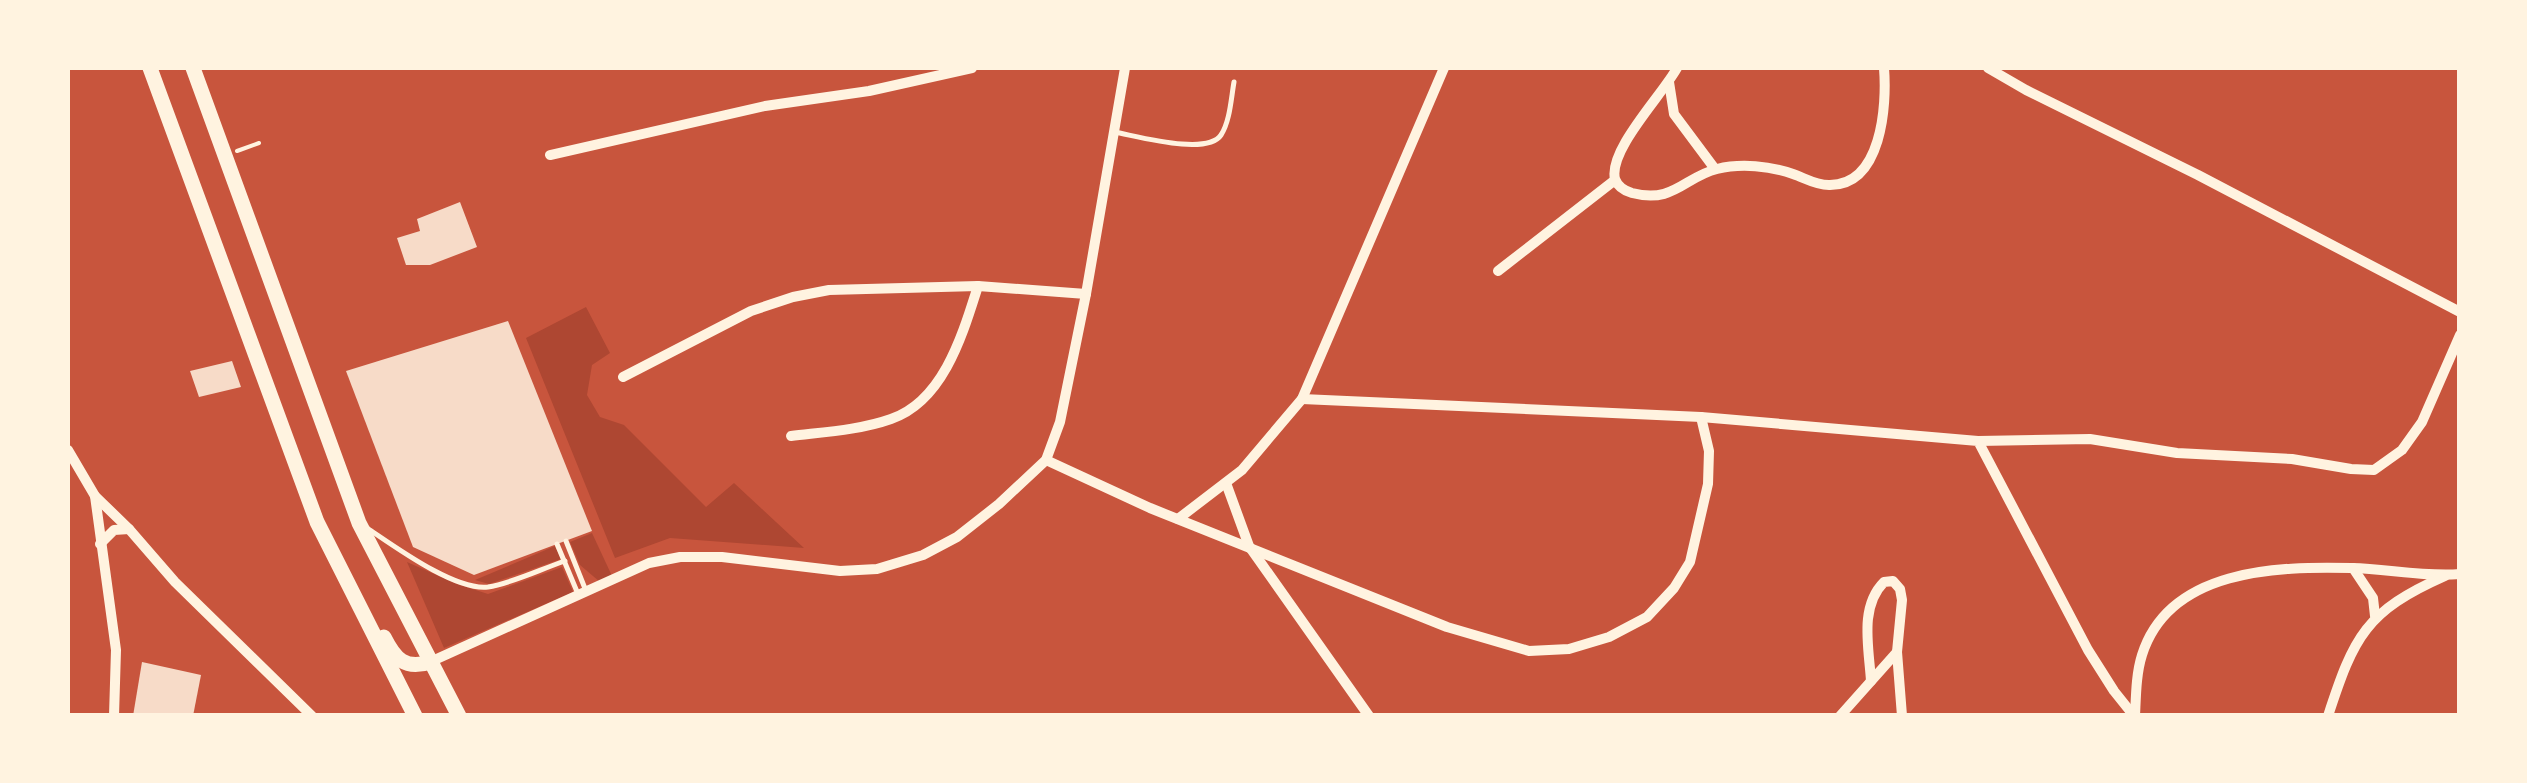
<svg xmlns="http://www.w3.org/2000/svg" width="2527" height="783" viewBox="0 0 2527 783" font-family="'IBM Plex Sans',sans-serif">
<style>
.green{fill:#ae4732}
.building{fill:#f7dbc8}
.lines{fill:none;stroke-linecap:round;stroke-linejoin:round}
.path{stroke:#fff3e0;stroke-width:4}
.service{stroke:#fff3e0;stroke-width:5}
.minor{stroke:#fff3e0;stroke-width:10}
.secondary{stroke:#fff3e0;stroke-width:15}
</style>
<rect width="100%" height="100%" fill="#c8553d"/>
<!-- green -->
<g class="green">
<polygon points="586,307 610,353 592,365 587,395 600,417 624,425 706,507 734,483 804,548 670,538 615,558 526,338"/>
<polygon points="592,533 612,576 600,582 580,565 570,542"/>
<polygon points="555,546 561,559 489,584 475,580"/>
<polygon points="407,562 457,584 488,594 562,567 573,592 444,648"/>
</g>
<!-- building -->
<g class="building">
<polygon points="460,202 477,247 430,265 406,265 397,238 420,231 417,219"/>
<polygon points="508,321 592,531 474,575 413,547 346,371"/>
<polygon points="232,361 241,387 199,397 190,371"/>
<polygon points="142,662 201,675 193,716 133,716"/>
</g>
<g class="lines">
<!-- path -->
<polyline class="path" points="237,151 259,143"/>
<!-- service -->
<g class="service">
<path d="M1114,132c23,4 93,24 107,3 9,-14 10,-36 13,-53"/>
<path d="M367,528c27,18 88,63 121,59 25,-4 53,-18 77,-26"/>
<polyline points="566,541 586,591"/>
<polyline points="557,544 578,594"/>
</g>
<!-- minor -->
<g class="minor">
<path d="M1677,68c-14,26 -69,82 -62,111 3,8 10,12 17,14 42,11 52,-16 85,-24 24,-6 53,-3 76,5 12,4 22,11 36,11 53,1 58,-80 55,-117"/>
<polyline points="1988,68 2026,90 2198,175 2460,312"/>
<polyline points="1669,82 1674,114 1715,169"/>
<polyline points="550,155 765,106 869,91 972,68"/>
<polyline points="1498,271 1615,180"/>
<polyline points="623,377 751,311 793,297 829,290 978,286 1086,294"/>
<polyline points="1302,399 1701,417 1978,441 2088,650 2114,691 2134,716"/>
<path d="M791,436c33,-4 69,-6 100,-17 53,-18 72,-86 87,-133"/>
<polyline points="1978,441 2090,439 2177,453 2292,459 2351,469 2374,470 2402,450 2422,422 2460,335"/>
<polyline points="68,450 95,496 129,529 175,582 312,716"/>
<polyline points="1046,460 1150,508 1447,627 1529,651 1569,649 1609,637 1647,617 1674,588 1690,562 1708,484 1709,451 1701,417"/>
<polyline points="1226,483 1249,546 1369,716"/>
<polyline points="95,496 116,650 114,716"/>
<polyline points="1178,519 1242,470 1302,399 1444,68"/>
<polyline points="100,544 114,530 129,529"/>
<polyline points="2353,568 2373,598 2375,616"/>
<polyline points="430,662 649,563 680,557 722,557 840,571 877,569 923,555 957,537 999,504 1046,460 1060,422 1086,294 1125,68"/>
<path d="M1871,681c-2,-33 -12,-74 13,-99l9,-1 7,8 2,11 -5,52 5,64"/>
<polyline points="1840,716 1897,652"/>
<path d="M2135,716c1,-20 1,-42 7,-61 27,-86 135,-89 210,-87 36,1 72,9 108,6"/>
<path d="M2328,716c26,-80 38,-105 117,-140"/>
</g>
<!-- secondary -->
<g class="secondary">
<polyline points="150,68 317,522 415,716"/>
<polyline points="193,68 359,523 459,716"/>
<path d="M384,637c11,22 21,33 46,25"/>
</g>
</g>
<!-- border -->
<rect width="2527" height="783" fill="none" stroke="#fff3e0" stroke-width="140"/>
</svg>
